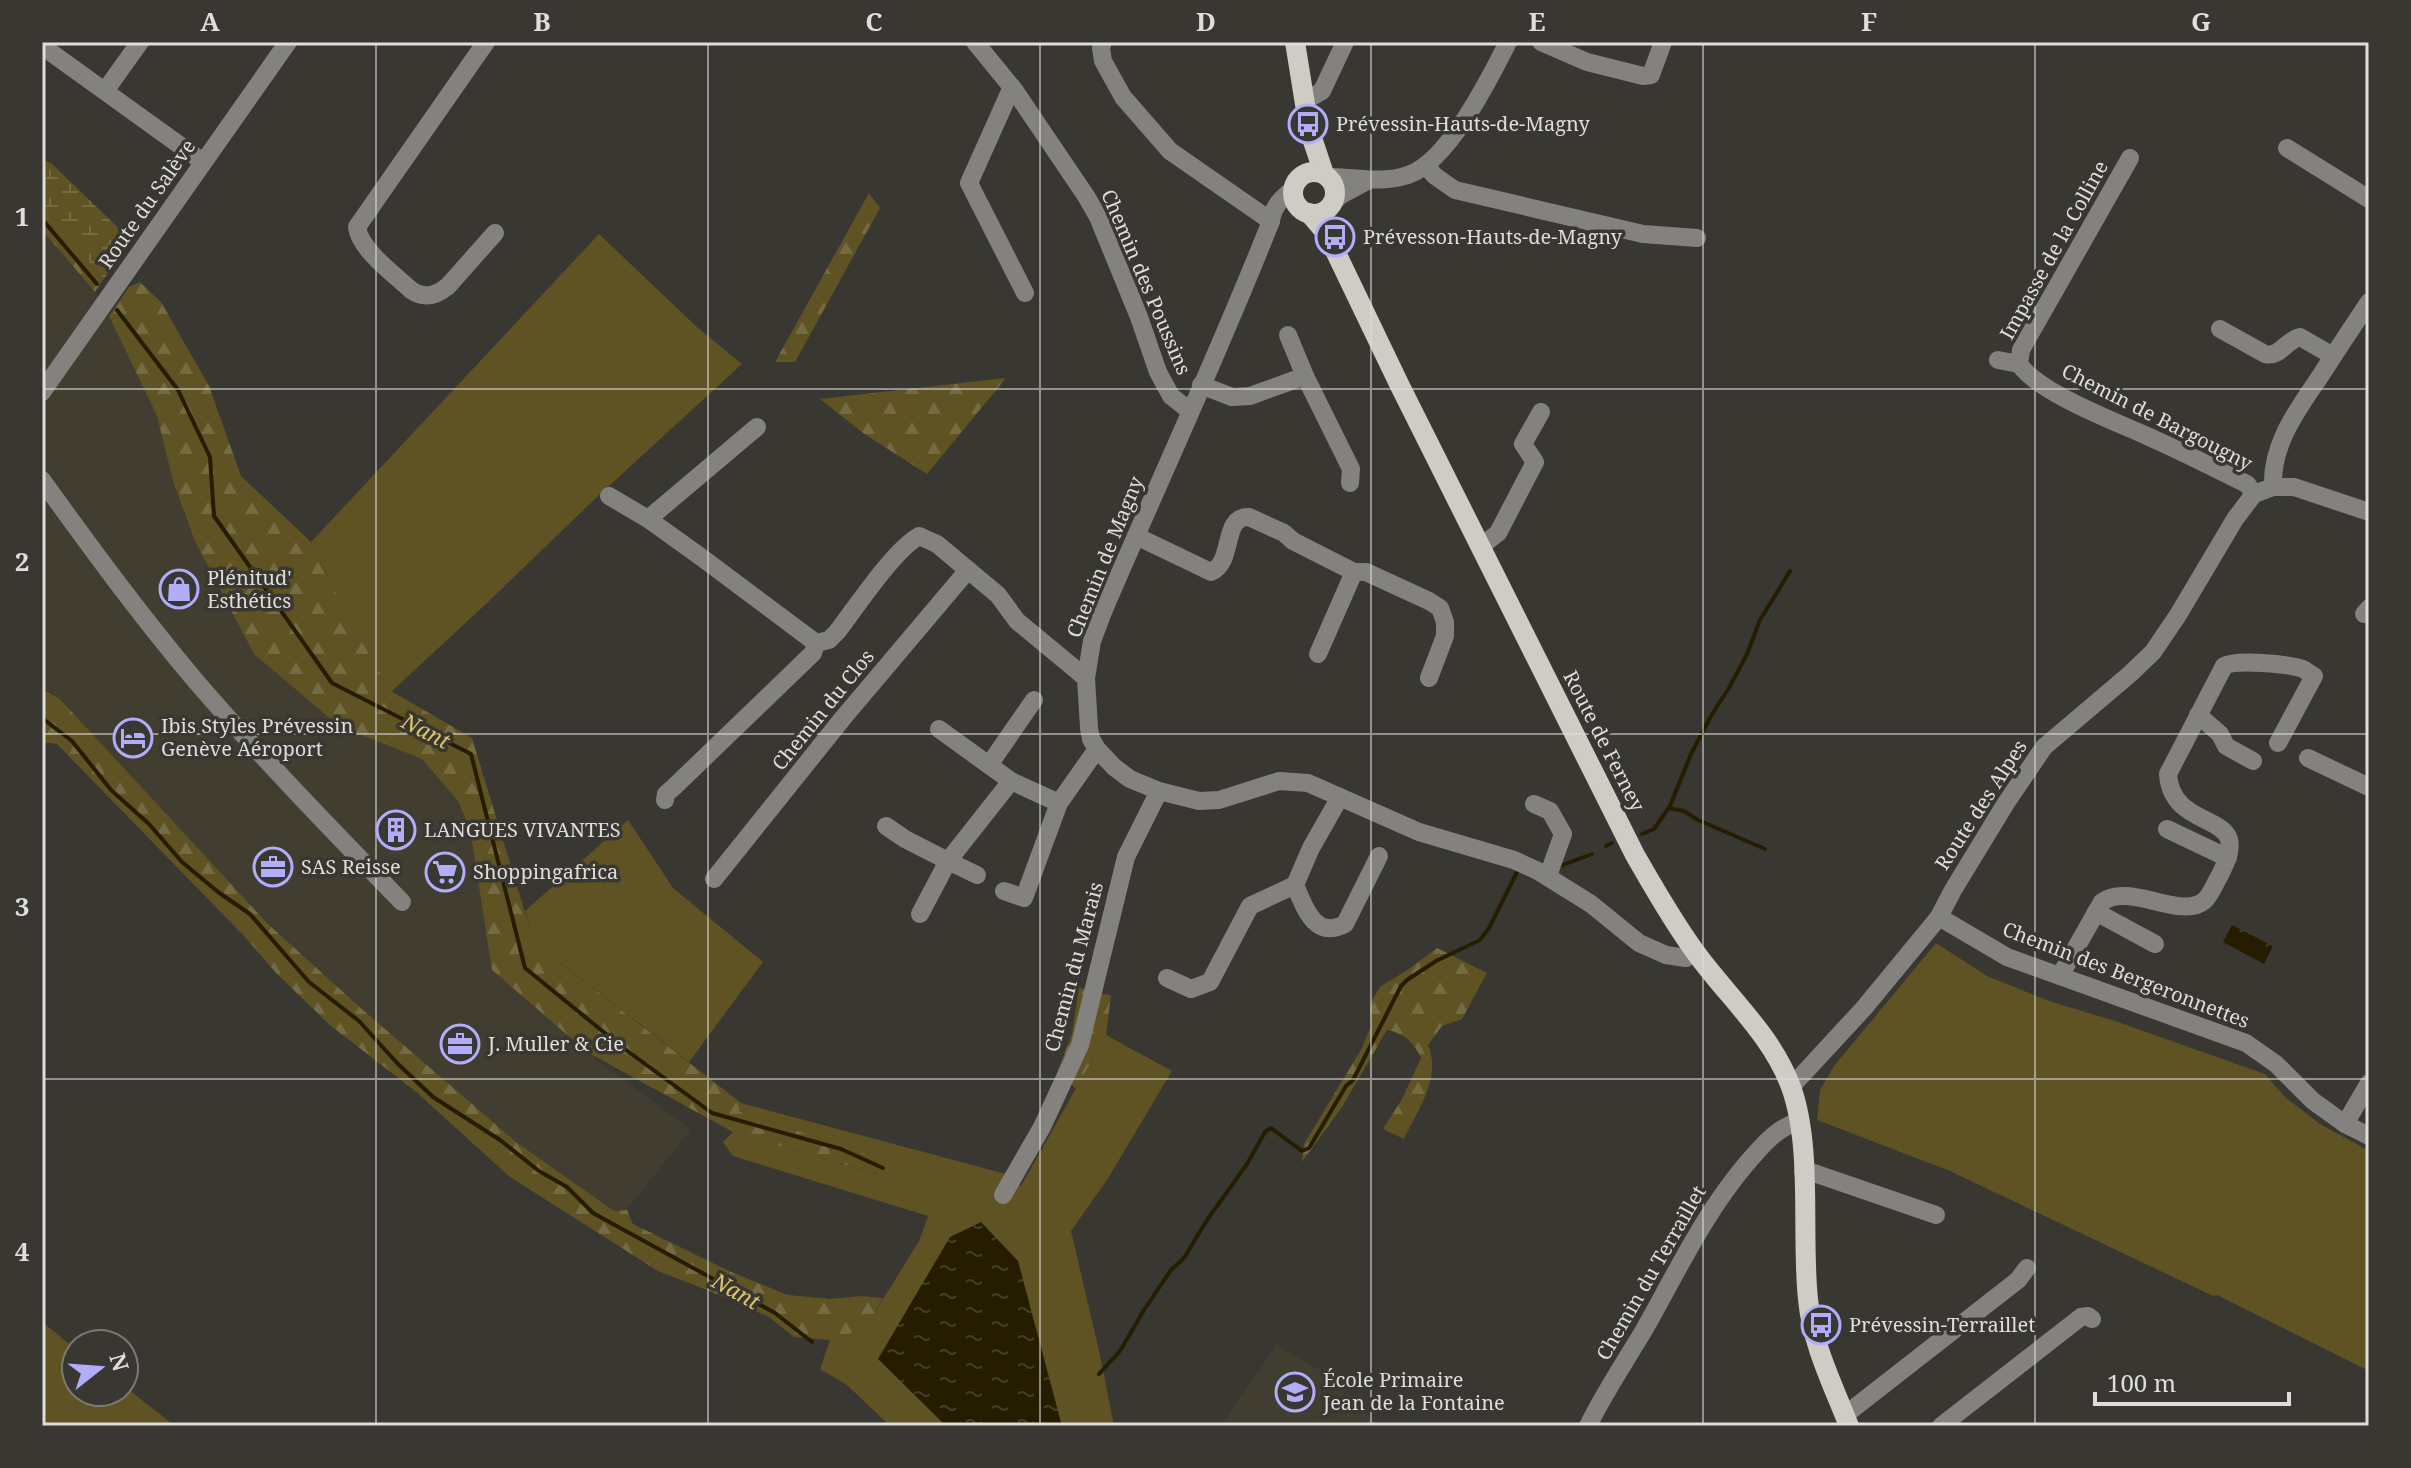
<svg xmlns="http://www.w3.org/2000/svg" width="2411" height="1468" viewBox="0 0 2411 1468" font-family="'Noto Serif',serif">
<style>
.built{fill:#413d30}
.green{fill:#5f5223}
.forest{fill:url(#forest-firs)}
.wetland{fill:url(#wetland-marsh)}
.water{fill:url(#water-ripples)}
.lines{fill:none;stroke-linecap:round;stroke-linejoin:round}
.stream{stroke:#261d00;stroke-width:4}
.minor{stroke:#83827e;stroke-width:18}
.major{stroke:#ceccc5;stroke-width:20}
.grid{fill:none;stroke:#dfdeda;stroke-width:2;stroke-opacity:0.55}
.labels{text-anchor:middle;stroke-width:7;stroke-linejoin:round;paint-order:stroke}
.poi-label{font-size:20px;fill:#dfdeda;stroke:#393731;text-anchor:start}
.street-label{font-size:20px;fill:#dfdeda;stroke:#393731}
.water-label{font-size:22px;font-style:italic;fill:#dec468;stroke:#393731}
.neatline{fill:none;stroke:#dfdeda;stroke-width:3}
.grid-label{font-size:26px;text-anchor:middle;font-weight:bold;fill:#dfdeda}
</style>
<defs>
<pattern id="forest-firs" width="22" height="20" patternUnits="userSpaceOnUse" patternTransform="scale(2)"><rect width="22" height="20" fill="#5f5223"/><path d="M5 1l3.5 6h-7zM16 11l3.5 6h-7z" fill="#766a42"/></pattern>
<pattern id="wetland-marsh" width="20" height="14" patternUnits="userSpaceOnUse" patternTransform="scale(2)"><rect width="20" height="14" fill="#5f5223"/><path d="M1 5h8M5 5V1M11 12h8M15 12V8" fill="none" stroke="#766a42"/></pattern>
<pattern id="water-ripples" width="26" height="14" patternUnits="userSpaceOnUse" patternTransform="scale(2)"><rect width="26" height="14" fill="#261d00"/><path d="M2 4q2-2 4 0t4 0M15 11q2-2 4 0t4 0" fill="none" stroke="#453d25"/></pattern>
</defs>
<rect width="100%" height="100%" fill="#393731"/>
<!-- built -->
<g class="built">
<polygon points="42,230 95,292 109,316 157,416 173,481 339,726 422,759 458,801 470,829 493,970 587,1052 691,1130 627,1210 614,1211 516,1142 363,1010 269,925 59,698 42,690"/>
<polygon points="1276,1345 1334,1378 1379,1426 1221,1426"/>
</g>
<!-- green -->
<g class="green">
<polygon points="599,234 698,328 742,364 597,497 487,603 391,692 345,612 311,542"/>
<polygon points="628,820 673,888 763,962 689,1062 534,942 525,911"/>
<polygon points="1936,943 1987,976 2049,1001 2115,1021 2265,1074 2285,1097 2320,1124 2369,1151 2369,1371 2217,1295 2213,1296 1950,1171 1817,1120 1820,1090 1834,1066"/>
<polygon points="1106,1035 1172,1071 1107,1180 1071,1231 1100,1355 1114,1426 890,1426 847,1385 820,1369 830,1340 851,1333 874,1314 919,1241 928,1216 733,1156 723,1142 733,1132 876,1174 880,1159 739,1111 741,1103 1006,1174 1021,1186"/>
<polygon points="42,1322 76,1349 76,1392 124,1392 124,1386 175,1426 42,1426"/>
</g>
<!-- forest -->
<g class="forest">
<polygon points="869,193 880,208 795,362 775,362"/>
<polygon points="42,206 72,237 102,281 95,292 42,230"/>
<polygon points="140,282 161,302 209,386 241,476 311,542 345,612 391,691 472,738 534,942 741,1103 739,1111 881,1159 876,1174 733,1132 587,1052 492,970 470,829 458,801 422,759 339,726 254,654 195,541 173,481 157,416 109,316 129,287"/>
<polygon points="1006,378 927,474 863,433 820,399"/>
<polygon points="42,690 59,698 269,925 363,1010 516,1142 614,1211 627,1210 633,1224 729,1271 788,1295 830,1299 862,1296 883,1298 874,1314 851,1333 830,1340 794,1337 769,1317 712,1292 658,1271 510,1177 414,1090 331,1026 277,974 244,936 57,744 42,742"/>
<path d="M1437,948l50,25 -25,46 -20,7 -14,19c14,32 -11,66 -24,94l-21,-10 19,-30 19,-41c-6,-14 -18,-26 -34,-28l-45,77 -40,55 2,-18 58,-96 9,-22 -1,-23 11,-17 25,-15z"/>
<polygon points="1079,987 1089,992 1111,995 1106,1035 1076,1089 1058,1070 1072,1034"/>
</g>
<!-- wetland -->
<polygon class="wetland" points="42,159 52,164 132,241 102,281 72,237 42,206"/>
<!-- water -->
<g class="water">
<polygon points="2232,925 2273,946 2264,964 2223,942"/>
<polygon points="981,1222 1018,1261 1062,1426 946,1426 878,1359 950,1237"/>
</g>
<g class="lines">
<!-- stream -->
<g class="stream">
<polyline points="42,219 97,284"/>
<polyline points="117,310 178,390 210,457 214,516 332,683 471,754 525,968 622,1047 712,1113 841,1149 883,1168"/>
<polyline points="42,718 72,741 111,790 149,824 182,862 218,892 250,914 309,982 359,1021 397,1063 433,1097 500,1140 539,1171 567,1187 593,1213 775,1313 812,1342"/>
<polyline points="1669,808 1684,811 1698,820 1765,849"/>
<polyline points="1642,834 1654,829 1670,806 1691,754 1711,716 1729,688 1747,654 1760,620 1790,571"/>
<polyline points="1606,846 1612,843"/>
<polyline points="1560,866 1592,854"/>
<polyline points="1099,1374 1120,1351 1144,1310 1171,1270 1184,1258 1207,1220 1247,1164 1265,1132 1271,1128 1302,1151 1309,1148 1346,1086 1353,1080 1401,986 1407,980 1436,961 1480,940 1489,928 1518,870"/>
</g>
<!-- minor -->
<g class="minor">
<path d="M486,42l-129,185c3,23 37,47 54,63 13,9 25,6 37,-4l47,-53"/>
<polyline points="975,42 1015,91 1086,196 1098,217 1139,317 1158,372 1171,396 1190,411"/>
<polyline points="1103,42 1101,48 1103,61 1123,97 1170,151 1271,221"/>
<polyline points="1541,42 1587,62 1643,76 1651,75 1663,42"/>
<polyline points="42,46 203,162"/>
<polyline points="1012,87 969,183 1025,293"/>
<polyline points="105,91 140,42"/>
<polyline points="1305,101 1322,91 1345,42"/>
<polyline points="2287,148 2369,199"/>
<polyline points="1426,166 1435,176 1455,190 1643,234 1697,238"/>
<path d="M1328,177c27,0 53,7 80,-2 40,-13 82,-97 100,-133"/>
<path d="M1293,189c-11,9 -20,17 -22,32 -52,132 -112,260 -168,391l-11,29 -6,37 3,50 2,11 6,10 17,18 16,12 29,12 40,10 20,-1 60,-19 29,2 111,49 95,28 24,11 53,33 48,39 27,12 20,3 9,-6"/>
<polyline points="1333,202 1341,195 1367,181"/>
<path d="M2220,329l45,25c15,4 21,-14 35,-17l33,19"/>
<polyline points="1288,335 1305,376"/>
<path d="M1998,360l21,4c20,29 95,57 128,72 34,15 67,32 100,48l7,10"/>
<polyline points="2019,364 2021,350 2130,158"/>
<polyline points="1201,385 1232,397 1250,396 1305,376 1351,469 1350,483"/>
<polyline points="42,392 288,42"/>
<path d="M42,480c49,68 98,135 152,199 66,77 137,150 208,223"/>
<path d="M2273,487c-2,-43 25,-78 48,-112 16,-25 32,-49 48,-73"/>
<path d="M609,496l39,23 53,38 115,86 13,-3 8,-8c20,-26 56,-81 82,-96l18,8 61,51 19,26 69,57"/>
<polyline points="648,519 757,427"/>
<path d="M1136,536l75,36c24,-10 10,-56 38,-55l35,16 9,8 61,31h12l63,29 11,7 5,14v14l-16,42"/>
<polyline points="1480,547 1498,533 1535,462 1523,444 1541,412"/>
<polyline points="2364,614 2369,608"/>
<polyline points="1318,654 1354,572"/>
<polyline points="2198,715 2220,734 2226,746 2253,761"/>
<polyline points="939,729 1011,781 1059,803 1097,749"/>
<polyline points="2308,758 2369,787"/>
<polyline points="989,765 1034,700"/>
<polyline points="665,800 666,794 674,787 813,653 816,643"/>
<polyline points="1534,804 1550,811 1563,834 1548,876"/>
<polyline points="886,826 905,839 948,861 1011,781"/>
<polyline points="2167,829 2228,858"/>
<polyline points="714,879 843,718 968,570"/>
<path d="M1295,885c9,21 19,55 50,39l34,-68"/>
<polyline points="1004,891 1024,898 1059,803"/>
<polyline points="2096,912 2155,944"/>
<polyline points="920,914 948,861 977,875"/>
<polyline points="1939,917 2007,957 2246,1043 2276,1064 2313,1101 2345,1124 2369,1136"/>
<path d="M2060,976l42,-74c27,-20 79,18 102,-1 7,-6 11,-18 16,-26 5,-11 12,-23 9,-36 -8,-23 -58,-18 -61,-65l56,-108c12,-7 65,-2 79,3 4,2 7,5 11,7l-36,67"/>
<polyline points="1167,978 1191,989 1210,982 1250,906 1295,885 1311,848 1340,797"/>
<polyline points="1791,1087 1864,1008 1939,917 1953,890 2006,803 2044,747 2130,674 2153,652 2178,615 2235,519 2254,494 2273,487 2294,487 2369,512"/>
<polyline points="2345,1124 2369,1083"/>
<polyline points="1803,1171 1811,1172 1936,1215"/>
<polyline points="1003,1195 1042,1127 1080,1045 1126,857 1159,791"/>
<polyline points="1845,1415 2018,1280 2027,1268"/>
<path d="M1588,1426c16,-33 37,-64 56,-96 33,-58 59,-115 103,-167 16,-18 28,-34 52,-42"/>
<polyline points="1941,1426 2081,1317 2088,1316 2092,1319"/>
</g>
<!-- major -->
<g class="major">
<polyline points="1295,42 1309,129 1324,174"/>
<circle cx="1314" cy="193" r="21"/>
<path d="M1309,213l18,21 73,152 235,469c19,33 38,67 61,98 32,44 76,82 95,134 22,61 10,147 17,212 4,45 25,86 41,127"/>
</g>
</g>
<!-- grid -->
<path class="grid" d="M376,42v1384M708,42v1384M1040,42v1384M1371,42v1384M1703,42v1384M2035,42v1384M42,389h2327M42,734h2327M42,1079h2327"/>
<!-- icons -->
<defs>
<symbol id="bus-ring" viewBox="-11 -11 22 22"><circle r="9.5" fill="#393731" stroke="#b2adf9" stroke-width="1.5"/><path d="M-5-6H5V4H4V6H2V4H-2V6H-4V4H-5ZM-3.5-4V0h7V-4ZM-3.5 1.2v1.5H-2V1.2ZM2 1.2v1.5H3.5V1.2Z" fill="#b2adf9"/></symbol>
<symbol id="shop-ring" viewBox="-11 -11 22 22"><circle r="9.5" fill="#393731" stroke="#b2adf9" stroke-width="1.5"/><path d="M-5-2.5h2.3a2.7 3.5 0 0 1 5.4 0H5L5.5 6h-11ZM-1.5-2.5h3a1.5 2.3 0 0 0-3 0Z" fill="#b2adf9"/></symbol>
<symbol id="hotel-ring" viewBox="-11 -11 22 22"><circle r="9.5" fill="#393731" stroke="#b2adf9" stroke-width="1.5"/><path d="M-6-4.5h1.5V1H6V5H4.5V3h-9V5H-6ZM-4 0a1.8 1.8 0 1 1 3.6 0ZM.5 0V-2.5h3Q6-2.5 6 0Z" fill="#b2adf9"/></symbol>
<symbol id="building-ring" viewBox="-11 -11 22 22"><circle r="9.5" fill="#393731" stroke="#b2adf9" stroke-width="1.5"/><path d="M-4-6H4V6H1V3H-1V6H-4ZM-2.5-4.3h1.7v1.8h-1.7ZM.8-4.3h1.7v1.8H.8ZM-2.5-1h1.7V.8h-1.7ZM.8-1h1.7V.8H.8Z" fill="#b2adf9"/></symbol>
<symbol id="office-ring" viewBox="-11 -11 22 22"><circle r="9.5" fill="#393731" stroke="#b2adf9" stroke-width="1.5"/><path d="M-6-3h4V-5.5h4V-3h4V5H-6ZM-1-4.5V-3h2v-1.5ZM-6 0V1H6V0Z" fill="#b2adf9"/></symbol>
<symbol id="supermarket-ring" viewBox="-11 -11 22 22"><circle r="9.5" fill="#393731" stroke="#b2adf9" stroke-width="1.5"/><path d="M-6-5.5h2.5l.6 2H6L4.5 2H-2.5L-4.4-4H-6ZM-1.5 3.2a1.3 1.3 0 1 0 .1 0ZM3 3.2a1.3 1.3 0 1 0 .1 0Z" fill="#b2adf9"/></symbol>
<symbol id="school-ring" viewBox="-11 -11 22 22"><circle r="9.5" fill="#393731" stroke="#b2adf9" stroke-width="1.5"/><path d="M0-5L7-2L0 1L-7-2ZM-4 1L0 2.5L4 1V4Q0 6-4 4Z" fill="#b2adf9"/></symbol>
</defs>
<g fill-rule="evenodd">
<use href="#bus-ring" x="1286" y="102" width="44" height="44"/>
<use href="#bus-ring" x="1313" y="215" width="44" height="44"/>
<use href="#shop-ring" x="157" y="567" width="44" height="44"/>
<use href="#hotel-ring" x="111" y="716" width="44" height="44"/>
<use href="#building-ring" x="374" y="808" width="44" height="44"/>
<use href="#office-ring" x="251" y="845" width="44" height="44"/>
<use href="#supermarket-ring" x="423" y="850" width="44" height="44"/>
<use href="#office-ring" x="438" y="1022" width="44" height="44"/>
<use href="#bus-ring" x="1799" y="1303" width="44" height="44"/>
<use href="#school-ring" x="1273" y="1370" width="44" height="44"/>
</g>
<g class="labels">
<!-- poi labels -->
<g class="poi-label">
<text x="1336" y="131">Prévessin-Hauts-de-Magny</text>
<text x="1363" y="244">Prévesson-Hauts-de-Magny</text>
<text x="207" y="585">Plénitud'<tspan x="207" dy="23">Esthétics</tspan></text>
<text x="161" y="733">Ibis Styles Prévessin<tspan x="161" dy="23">Genève Aéroport</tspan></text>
<text x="424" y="837">LANGUES VIVANTES</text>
<text x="301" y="874">SAS Reisse</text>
<text x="473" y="879">Shoppingafrica</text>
<text x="488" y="1051">J. Muller &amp; Cie</text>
<text x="1849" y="1332">Prévessin-Terraillet</text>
<text x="1323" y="1387">École Primaire<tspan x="1323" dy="23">Jean de la Fontaine</tspan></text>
</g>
<!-- street labels -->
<g class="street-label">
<text transform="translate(147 204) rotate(-55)" y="7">Route du Salève</text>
<text transform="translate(2054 250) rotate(-61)" y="7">Impasse de la Colline</text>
<text transform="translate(1146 282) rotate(67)" y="7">Chemin des Poussins</text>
<text transform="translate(2157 417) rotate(27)" y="7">Chemin de Bargougny</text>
<text transform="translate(1105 557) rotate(-68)" y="7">Chemin de Magny</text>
<text transform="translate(823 710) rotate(-51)" y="7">Chemin du Clos</text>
<text transform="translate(1604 741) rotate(63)" y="7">Route de Ferney</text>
<text transform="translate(1981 805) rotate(-57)" y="7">Route des Alpes</text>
<text transform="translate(1074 967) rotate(-75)" y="7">Chemin du Marais</text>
<text transform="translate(2126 975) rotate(21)" y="7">Chemin des Bergeronnettes</text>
<text transform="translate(1651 1273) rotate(-60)" y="7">Chemin du Terraillet</text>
</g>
<!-- water labels -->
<g class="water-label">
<text transform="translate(426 731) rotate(27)" y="8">Nant</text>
<text transform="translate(736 1291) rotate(29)" y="8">Nant</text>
</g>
</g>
<!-- border -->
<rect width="2411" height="1468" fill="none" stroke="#393731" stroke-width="88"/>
<!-- north arrow -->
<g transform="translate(100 1368) rotate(73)"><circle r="38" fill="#393731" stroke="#7b7a75" stroke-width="2"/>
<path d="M0-6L14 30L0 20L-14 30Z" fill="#b2adf9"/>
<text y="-12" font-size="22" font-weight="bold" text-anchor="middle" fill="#dfdeda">N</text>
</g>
<!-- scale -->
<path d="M2095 1392v12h194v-12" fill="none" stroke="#dfdeda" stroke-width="4"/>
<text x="2107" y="1392" font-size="24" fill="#dfdeda" stroke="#393731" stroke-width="6" paint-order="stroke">100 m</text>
<rect x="44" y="44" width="2323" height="1380" class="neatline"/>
<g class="grid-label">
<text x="210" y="31">A</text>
<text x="542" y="31">B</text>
<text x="874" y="31">C</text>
<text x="1206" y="31">D</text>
<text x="1537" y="31">E</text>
<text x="1869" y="31">F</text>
<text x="2201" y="31">G</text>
<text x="22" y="226">1</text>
<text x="22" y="571">2</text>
<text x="22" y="916">3</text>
<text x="22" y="1261">4</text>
</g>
</svg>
